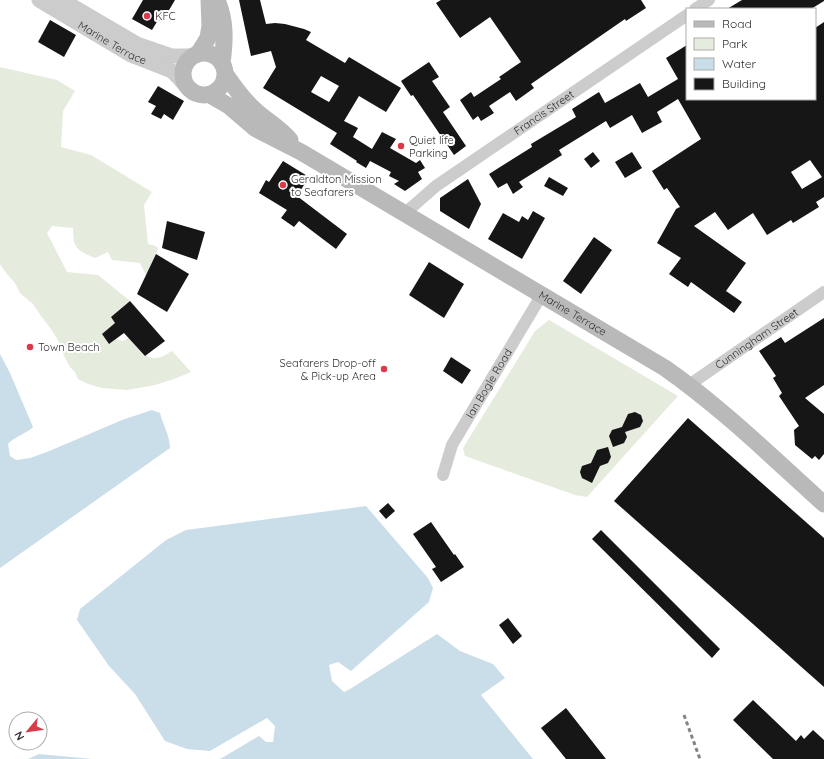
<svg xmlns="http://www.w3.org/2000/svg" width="824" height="759" viewBox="0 0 824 759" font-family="Quicksand,sans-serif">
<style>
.green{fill:#e5ebdd}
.water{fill:#cadeea}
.building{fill:#161616;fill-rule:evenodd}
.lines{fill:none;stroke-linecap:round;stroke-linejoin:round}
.minor{stroke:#ccc;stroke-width:12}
.tertiary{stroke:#ccc;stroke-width:15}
.secondary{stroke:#b9b9b9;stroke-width:17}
.rail{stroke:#848484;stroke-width:3;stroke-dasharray:4 3;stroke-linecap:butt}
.poi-dot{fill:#db3b48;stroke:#fff;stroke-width:1.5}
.labels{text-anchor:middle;stroke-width:4;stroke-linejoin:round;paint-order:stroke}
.poi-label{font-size:11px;fill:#2f2f2f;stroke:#fff;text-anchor:start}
.street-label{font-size:11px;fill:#2f2f2f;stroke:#fff}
</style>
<rect width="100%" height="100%" fill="#fff"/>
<!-- green -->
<g class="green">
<path d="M0,67l57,13 18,11 -12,20 -2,36 30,8 61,37 -8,13 4,39 8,2 2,3 -12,26 -6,-12 -28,-3 -4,-8 -13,6c-18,-8 -22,-9 -22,-30l-21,-2 -5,7 20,39 31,3 32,26 -18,16 3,6 -13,11 7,10 7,-5 7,2 6,-3c15,17 20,28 43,13l19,21 -17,7 -19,6 -28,5 -25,-2 -14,-4 -10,-5 -3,-7 -5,-5 -6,-11 -6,-16 -7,-11 -10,-13 -8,-12 -13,-11 -5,-10 -8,-9 -7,-10z"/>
<polygon points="549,320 678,396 587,497 575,495 465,456 463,448 535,331"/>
</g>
<!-- water -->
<g class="water">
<path d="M0,354l10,19 23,54c-7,7 -18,9 -25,17l2,12 6,4 14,-2 17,-6 75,-32 30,-10 8,3c3,12 10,23 10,35l-170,120z"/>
<polygon points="366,506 428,578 433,588 429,602 351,671 338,662 329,665 332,681 344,692 350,689 437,634 460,651 493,664 505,678 481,695 533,759 220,759 259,736 266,742 273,742 275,726 267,718 210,751 187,749 165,741 135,694 109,666 77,620 80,609 166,540 186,530"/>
<polygon points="39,754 93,759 28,759"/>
</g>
<!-- building -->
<g class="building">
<polygon points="143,0 175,0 162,22 158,20 152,30 132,19"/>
<path d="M239,0h21l6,24 9,-1 10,1 19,5 7,3 -5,8 39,23 4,-6 52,31 -15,24 -27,-16 -15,25 14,7 -5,9 19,12 10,-17 14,7 -6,9 26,15 4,-3 5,8 -7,4 4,7 -17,12 -11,-7 5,-3 -10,-5 2,-4 -21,-11 -4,7 -10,-6 1,-1 -27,-17 7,-11 -74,-45 13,-21 -5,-16 -20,5zM321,76l18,10 -10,16 -18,-10z"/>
<polygon points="441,0 641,0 646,8 626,21 625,19 531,84 534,88 516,101 510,92 489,106 494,113 481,121 478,116 473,120 460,100 471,92 474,97 501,79 499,77 521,62 490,17 460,38 436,3"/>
<polygon points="742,0 824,0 824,1 811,9 727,9"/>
<polygon points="50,20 76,35 64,57 38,42"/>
<path d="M824,22v175l-8,5 3,5 -26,16 -2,-3 -24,15 -14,-22 -25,17 -13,-18 -21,14 52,37 -20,28 16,11 -8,11 -43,-31 -3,5 -19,-13 12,-16 -24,-15 19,-34 4,-2 -13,-19 -3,2 -12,-19 49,-32 -23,-40 -21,13 5,10 -20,11 -10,-18 -22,13 -4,-7 -47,29 3,5 -43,27 4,5 -10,7 -6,-11 -9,5 -9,-14 43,-27 -1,-3 45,-27 -4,-8 27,-17 6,11 35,-20 8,14 30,-18 -12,-21 21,-13v54h128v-71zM810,160l12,17 -20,12 -11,-17z"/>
<polygon points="429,62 439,77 432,81 450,107 443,112 466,146 454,155 413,95 411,96 401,81"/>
<polygon points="158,86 184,101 173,120 164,114 161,119 151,114 156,106 148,102"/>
<polygon points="593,152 600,161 591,168 584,159"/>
<polygon points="632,152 642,168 625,178 615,162"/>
<polygon points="283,161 309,177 297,196 347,234 336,249 299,221 294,227 281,218 287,210 259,193 266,180 269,182"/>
<polygon points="549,177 568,188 563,196 544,186"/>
<polygon points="468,179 481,204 469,229 440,211 440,198"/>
<polygon points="533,211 545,218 522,259 488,239 503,213 519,222 522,216 528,220"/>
<polygon points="167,221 205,232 197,260 162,248"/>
<polygon points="594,237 612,250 581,294 563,281"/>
<polygon points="156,254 189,274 167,312 137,294"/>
<polygon points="429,262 464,284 444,318 409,295"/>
<polygon points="130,301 165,341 145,356 124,333 109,344 102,334 115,323 111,317"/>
<polygon points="824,318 824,385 805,398 824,414 824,454 819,460 815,456 812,459 795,445 794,430 799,426 779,396 782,393 773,378 776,376 759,351 781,337 785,343"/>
<polygon points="451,357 471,370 462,384 443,371"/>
<polygon points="635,412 641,415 643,421 640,427 625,432 627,437 624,443 613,447 609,436 612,430 622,427 628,414"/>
<polygon points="688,418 824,538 824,687 614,501"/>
<polygon points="608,447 611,457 608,463 600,466 592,483 582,478 580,472 582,466 591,463 597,450"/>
<polygon points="388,503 395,511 386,519 379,511"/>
<polygon points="431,522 454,555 455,554 464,567 441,582 432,569 436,567 413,534"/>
<polygon points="601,530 720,649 712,658 592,539"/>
<polygon points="508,618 522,636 513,644 499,625"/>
<polygon points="753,700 796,741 801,735 804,739 813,730 824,740 824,759 773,759 733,720"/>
<polygon points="566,708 606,759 566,759 541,728"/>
</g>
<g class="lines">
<!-- minor -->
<g class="minor">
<polyline points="695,9 709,0"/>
<path id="s1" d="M404,214l32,-28 251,-171"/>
<path id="s2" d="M689,385l135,-93"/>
<path id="s3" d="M443,475l9,-30 89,-149"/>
</g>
<!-- tertiary -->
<g class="tertiary">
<path id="s4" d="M39,0l92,55 41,16 13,14"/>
<polyline points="62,0 137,44 172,56 194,56"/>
</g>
<!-- secondary -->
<g class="secondary">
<path d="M217,0c9,21 8,41 5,63"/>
<circle cx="204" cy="74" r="21"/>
<polyline points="198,54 208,38 210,26 209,0"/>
<path d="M226,75c9,13 18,26 30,36 11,10 24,17 34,29"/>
<path id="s5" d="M210,95l19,11 27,23 45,23 364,216c57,40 107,89 159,136"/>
</g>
<!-- rail -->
<polyline class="rail" points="684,715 700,759"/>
</g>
<!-- markers -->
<g class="poi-dot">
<circle cx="147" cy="16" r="4"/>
<circle cx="401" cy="146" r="4"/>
<circle cx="283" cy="185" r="4"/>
<circle cx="30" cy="347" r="4"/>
<circle cx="384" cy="369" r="4"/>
</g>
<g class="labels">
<!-- poi labels -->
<g class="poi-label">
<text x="155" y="20">KFC</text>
<text x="409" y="144">Quiet life<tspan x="409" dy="13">Parking</tspan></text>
<text x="291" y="183">Geraldton Mission<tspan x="291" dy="13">to Seafarers</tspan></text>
<text x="38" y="351">Town Beach</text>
<text x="376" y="367" text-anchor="end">Seafarers Drop-off<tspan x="376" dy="13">&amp; Pick-up Area</tspan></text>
</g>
<!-- street labels -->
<g class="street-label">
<text dy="4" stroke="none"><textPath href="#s4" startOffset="85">Marine Terrace</textPath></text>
<text dy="4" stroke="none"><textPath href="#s1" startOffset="173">Francis Street</textPath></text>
<text dy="4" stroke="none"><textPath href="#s5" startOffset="424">Marine Terrace</textPath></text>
<text dy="4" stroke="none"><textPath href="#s2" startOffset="82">Cunningham Street</textPath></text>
<text dy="4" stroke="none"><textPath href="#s3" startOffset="103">Ian Bogle Road</textPath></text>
</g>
</g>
<!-- legend -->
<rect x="686" y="8" width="130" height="92" fill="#ffffff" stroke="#acacac"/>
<rect x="694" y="21" width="20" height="6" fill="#b9b9b9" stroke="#acacac"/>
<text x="722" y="28" font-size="12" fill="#2f2f2f">Road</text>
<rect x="694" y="38" width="20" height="12" fill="#e5ebdd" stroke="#acacac"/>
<text x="722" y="48" font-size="12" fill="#2f2f2f">Park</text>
<rect x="694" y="58" width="20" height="12" fill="#cadeea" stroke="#acacac"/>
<text x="722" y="68" font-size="12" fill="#2f2f2f">Water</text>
<rect x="694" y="78" width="20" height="12" fill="#161616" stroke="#acacac"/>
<text x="722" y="88" font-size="12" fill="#2f2f2f">Building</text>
<!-- north arrow -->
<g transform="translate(28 731) rotate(241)"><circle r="19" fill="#ffffff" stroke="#acacac"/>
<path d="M0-3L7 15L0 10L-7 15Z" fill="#db3b48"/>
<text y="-6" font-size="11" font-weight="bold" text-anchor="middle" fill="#2f2f2f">N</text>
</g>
</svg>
